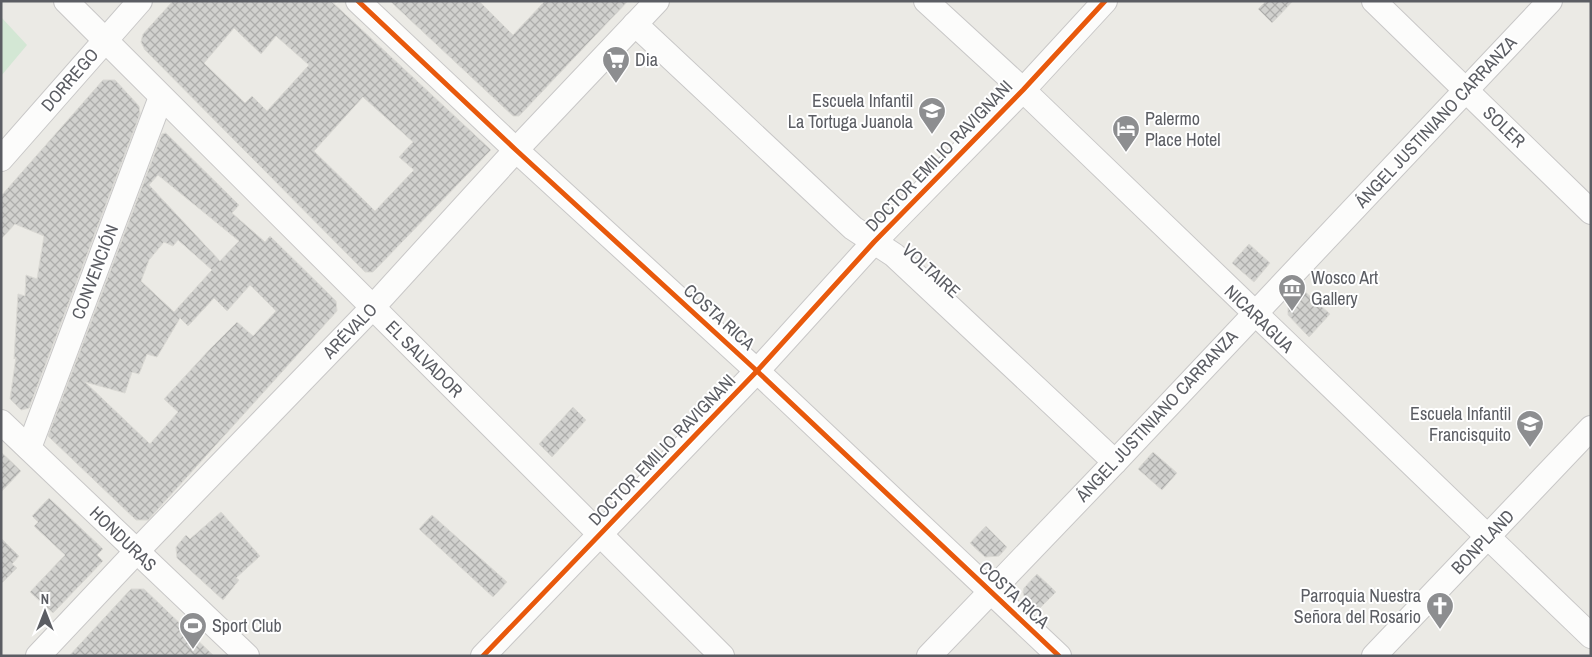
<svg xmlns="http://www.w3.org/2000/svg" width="1592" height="657" viewBox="0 0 1592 657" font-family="'Archivo Narrow',sans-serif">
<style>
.garden{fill:#d3e7d4}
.building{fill:url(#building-cross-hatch);stroke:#dad9d4;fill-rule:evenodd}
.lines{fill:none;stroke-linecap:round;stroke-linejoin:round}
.minor-casing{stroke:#c8c7c7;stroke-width:26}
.minor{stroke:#fcfcfb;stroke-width:24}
.cycleway-casing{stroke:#fff;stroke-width:8}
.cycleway{stroke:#e8590c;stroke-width:5}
.labels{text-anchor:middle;stroke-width:4;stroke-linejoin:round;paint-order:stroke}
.poi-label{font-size:18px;fill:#5b5d63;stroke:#fff;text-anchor:start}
.street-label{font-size:18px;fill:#5b5d63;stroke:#fff}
</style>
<defs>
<pattern id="building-cross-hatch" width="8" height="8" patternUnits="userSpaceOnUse" patternTransform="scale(1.25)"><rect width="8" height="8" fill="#d1d1ce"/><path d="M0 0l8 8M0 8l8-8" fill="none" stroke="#adadab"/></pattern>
</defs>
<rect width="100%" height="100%" fill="#ebeae5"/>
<!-- garden -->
<polygon class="garden" points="1,17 27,45 1,76"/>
<!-- building -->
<g class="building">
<path d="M173,1h158l160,149 -118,122h-8l-220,-222 -4,-8 2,-8zM234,28l27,26 15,-18 33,29 -42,46 -15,-15 -7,7 -41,-40zM363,97l50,45 -14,15 15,13 -39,41 -61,-60z"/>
<polygon points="390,1 479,1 513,35 545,1 628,1 519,116 513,116"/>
<polygon points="1266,1 1293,1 1272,23 1258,9"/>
<polygon points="103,80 115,80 139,106 140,114 29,408 21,410 10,399 16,357 14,359 18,294 25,296 26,275 37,279 44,236 15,224 1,239 1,196"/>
<path d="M166,133l73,72 -7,8 33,29 5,-6 66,65 1,10 -189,209h-12l-88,-84 114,-302zM158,175l81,66 -19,20 -71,-76zM178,240l34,30 -38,42 -33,-31 8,-21 15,-18 9,4zM250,285l26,26 -23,25 -16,-14 -26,26 -47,51 14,13 -28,32 -65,-62 40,11 7,-21 7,2 8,-20 10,3 23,-39 8,8 26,-28 13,13z"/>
<polygon points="1249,244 1270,263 1254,282 1232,263"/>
<polygon points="1303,290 1330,314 1309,337 1288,315 1288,306"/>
<polygon points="573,407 586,420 552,457 539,444"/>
<polygon points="1,452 21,471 1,492"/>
<polygon points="1153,452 1177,473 1162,490 1138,469"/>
<polygon points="49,498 103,549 97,555 103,561 53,613 30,592 65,555 34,526 38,522 32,516"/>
<polygon points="221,512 260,556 236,578 239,580 223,600 177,558 176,547 186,535 190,539"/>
<polygon points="432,515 507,582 493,597 419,529"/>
<polygon points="986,526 1007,547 999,556 985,557 970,543"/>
<polygon points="1,538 19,556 12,564 17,568 1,584"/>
<polygon points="1037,574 1056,592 1038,610 1025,599 1023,592 1024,588"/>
<polygon points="131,589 144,589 214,656 69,656"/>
</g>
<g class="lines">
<defs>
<g id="minor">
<polyline points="66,1 722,656"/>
<polyline points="358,1 516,150 757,371 1059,656"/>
<polyline points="926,1 1023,90 1591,636"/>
<polyline points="1374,1 1591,212"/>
<polyline points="635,24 853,228 894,255 1115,462"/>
<polyline points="1,159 140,1"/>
<polyline points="1,422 247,656"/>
<polyline points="29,448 161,97"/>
<polyline points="38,656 136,552 372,308 516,150 657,1"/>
<polyline points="483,656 757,371 874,242 1023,90 1105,1"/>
<polyline points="929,656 1115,462 1550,1"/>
<polyline points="1374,656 1591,428"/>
</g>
</defs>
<!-- minor casing -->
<use href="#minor" class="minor-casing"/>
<!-- minor -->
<use href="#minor" class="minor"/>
<defs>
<g id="cycleway">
<polyline points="358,1 516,150 757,371 1059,656"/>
<polyline points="483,656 757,371 874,242 1023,90 1105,1"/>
</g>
</defs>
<!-- cycleway casing -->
<use href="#cycleway" class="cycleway-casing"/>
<!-- cycleway -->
<use href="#cycleway" class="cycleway"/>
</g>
<!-- icons -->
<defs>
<symbol id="supermarket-pin" viewBox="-11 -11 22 30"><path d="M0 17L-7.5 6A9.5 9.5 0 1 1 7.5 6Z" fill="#8d8e90" stroke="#fff"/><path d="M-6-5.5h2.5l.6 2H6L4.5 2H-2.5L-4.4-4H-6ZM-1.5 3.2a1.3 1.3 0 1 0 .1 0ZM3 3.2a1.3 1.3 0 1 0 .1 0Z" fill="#fff"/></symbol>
<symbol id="school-pin" viewBox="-11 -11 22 30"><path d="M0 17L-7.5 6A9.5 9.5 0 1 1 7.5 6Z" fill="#8d8e90" stroke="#fff"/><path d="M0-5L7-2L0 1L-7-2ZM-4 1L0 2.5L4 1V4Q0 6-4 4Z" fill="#fff"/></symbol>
<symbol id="hotel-pin" viewBox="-11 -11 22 30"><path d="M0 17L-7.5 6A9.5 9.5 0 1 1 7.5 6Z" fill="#8d8e90" stroke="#fff"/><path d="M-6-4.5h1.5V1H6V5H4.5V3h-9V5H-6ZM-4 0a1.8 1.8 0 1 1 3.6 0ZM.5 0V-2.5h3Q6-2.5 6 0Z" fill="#fff"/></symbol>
<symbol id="museum-pin" viewBox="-11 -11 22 30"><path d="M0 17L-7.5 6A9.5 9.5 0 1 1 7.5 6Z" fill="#8d8e90" stroke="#fff"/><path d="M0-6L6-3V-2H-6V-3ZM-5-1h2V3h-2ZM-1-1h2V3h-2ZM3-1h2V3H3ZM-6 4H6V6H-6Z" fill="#fff"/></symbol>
<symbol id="church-pin" viewBox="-11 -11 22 30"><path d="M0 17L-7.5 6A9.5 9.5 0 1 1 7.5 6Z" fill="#8d8e90" stroke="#fff"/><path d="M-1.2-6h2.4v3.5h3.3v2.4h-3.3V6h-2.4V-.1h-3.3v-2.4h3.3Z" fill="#fff"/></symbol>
<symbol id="stadium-pin" viewBox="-11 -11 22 30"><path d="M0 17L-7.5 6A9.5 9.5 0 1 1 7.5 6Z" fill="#8d8e90" stroke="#fff"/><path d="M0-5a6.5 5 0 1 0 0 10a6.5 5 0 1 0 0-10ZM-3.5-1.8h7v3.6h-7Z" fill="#fff"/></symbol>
</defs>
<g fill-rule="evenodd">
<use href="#supermarket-pin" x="600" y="44" width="32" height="43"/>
<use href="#school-pin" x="916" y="95" width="32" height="43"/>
<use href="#hotel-pin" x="1110" y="113" width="32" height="43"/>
<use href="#museum-pin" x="1276" y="272" width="32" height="43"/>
<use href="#school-pin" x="1514" y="408" width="32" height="43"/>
<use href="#church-pin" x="1424" y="590" width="32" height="43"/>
<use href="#stadium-pin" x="177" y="610" width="32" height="43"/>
</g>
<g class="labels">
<!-- poi labels -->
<g class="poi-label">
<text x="635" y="66">Dia</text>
<text x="913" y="107" text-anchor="end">Escuela Infantil<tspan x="913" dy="21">La Tortuga Juanola</tspan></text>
<text x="1145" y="125">Palermo<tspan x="1145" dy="21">Place Hotel</tspan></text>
<text x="1311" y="284">Wosco Art<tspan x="1311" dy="21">Gallery</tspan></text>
<text x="1511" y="420" text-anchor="end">Escuela Infantil<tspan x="1511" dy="21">Francisquito</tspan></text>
<text x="1421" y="602" text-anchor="end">Parroquia Nuestra<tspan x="1421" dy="21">Señora del Rosario</tspan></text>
<text x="212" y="632">Sport Club</text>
</g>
<!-- street labels -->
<g class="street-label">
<text transform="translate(70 80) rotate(-49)" y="6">DORREGO</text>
<text transform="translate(1436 122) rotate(-47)" y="6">ÁNGEL JUSTINIANO CARRANZA</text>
<text transform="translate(1504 127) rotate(44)" y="6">SOLER</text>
<text transform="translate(939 156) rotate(-46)" y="6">DOCTOR EMILIO RAVIGNANI</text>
<text transform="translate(931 271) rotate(42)" y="6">VOLTAIRE</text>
<text transform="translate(95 272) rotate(-69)" y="6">CONVENCIÓN</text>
<text transform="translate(719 317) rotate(42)" y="6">COSTA RICA</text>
<text transform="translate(1259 319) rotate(44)" y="6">NICARAGUA</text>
<text transform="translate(350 331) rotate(-46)" y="6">ARÉVALO</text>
<text transform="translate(424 359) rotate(45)" y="6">EL SALVADOR</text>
<text transform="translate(1157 416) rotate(-47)" y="6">ÁNGEL JUSTINIANO CARRANZA</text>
<text transform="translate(662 450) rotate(-46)" y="6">DOCTOR EMILIO RAVIGNANI</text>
<text transform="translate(123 539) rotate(44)" y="6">HONDURAS</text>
<text transform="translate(1483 542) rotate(-46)" y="6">BONPLAND</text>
<text transform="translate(1014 595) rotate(43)" y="6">COSTA RICA</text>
</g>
</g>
<!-- border -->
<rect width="1592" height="657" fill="none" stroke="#5b5d63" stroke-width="5"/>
<!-- north arrow -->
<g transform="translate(45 612)" stroke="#ffffff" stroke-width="4" paint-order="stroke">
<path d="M0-4L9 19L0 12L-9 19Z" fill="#5b5d63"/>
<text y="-8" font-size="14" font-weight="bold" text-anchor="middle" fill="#5b5d63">N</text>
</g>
</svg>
